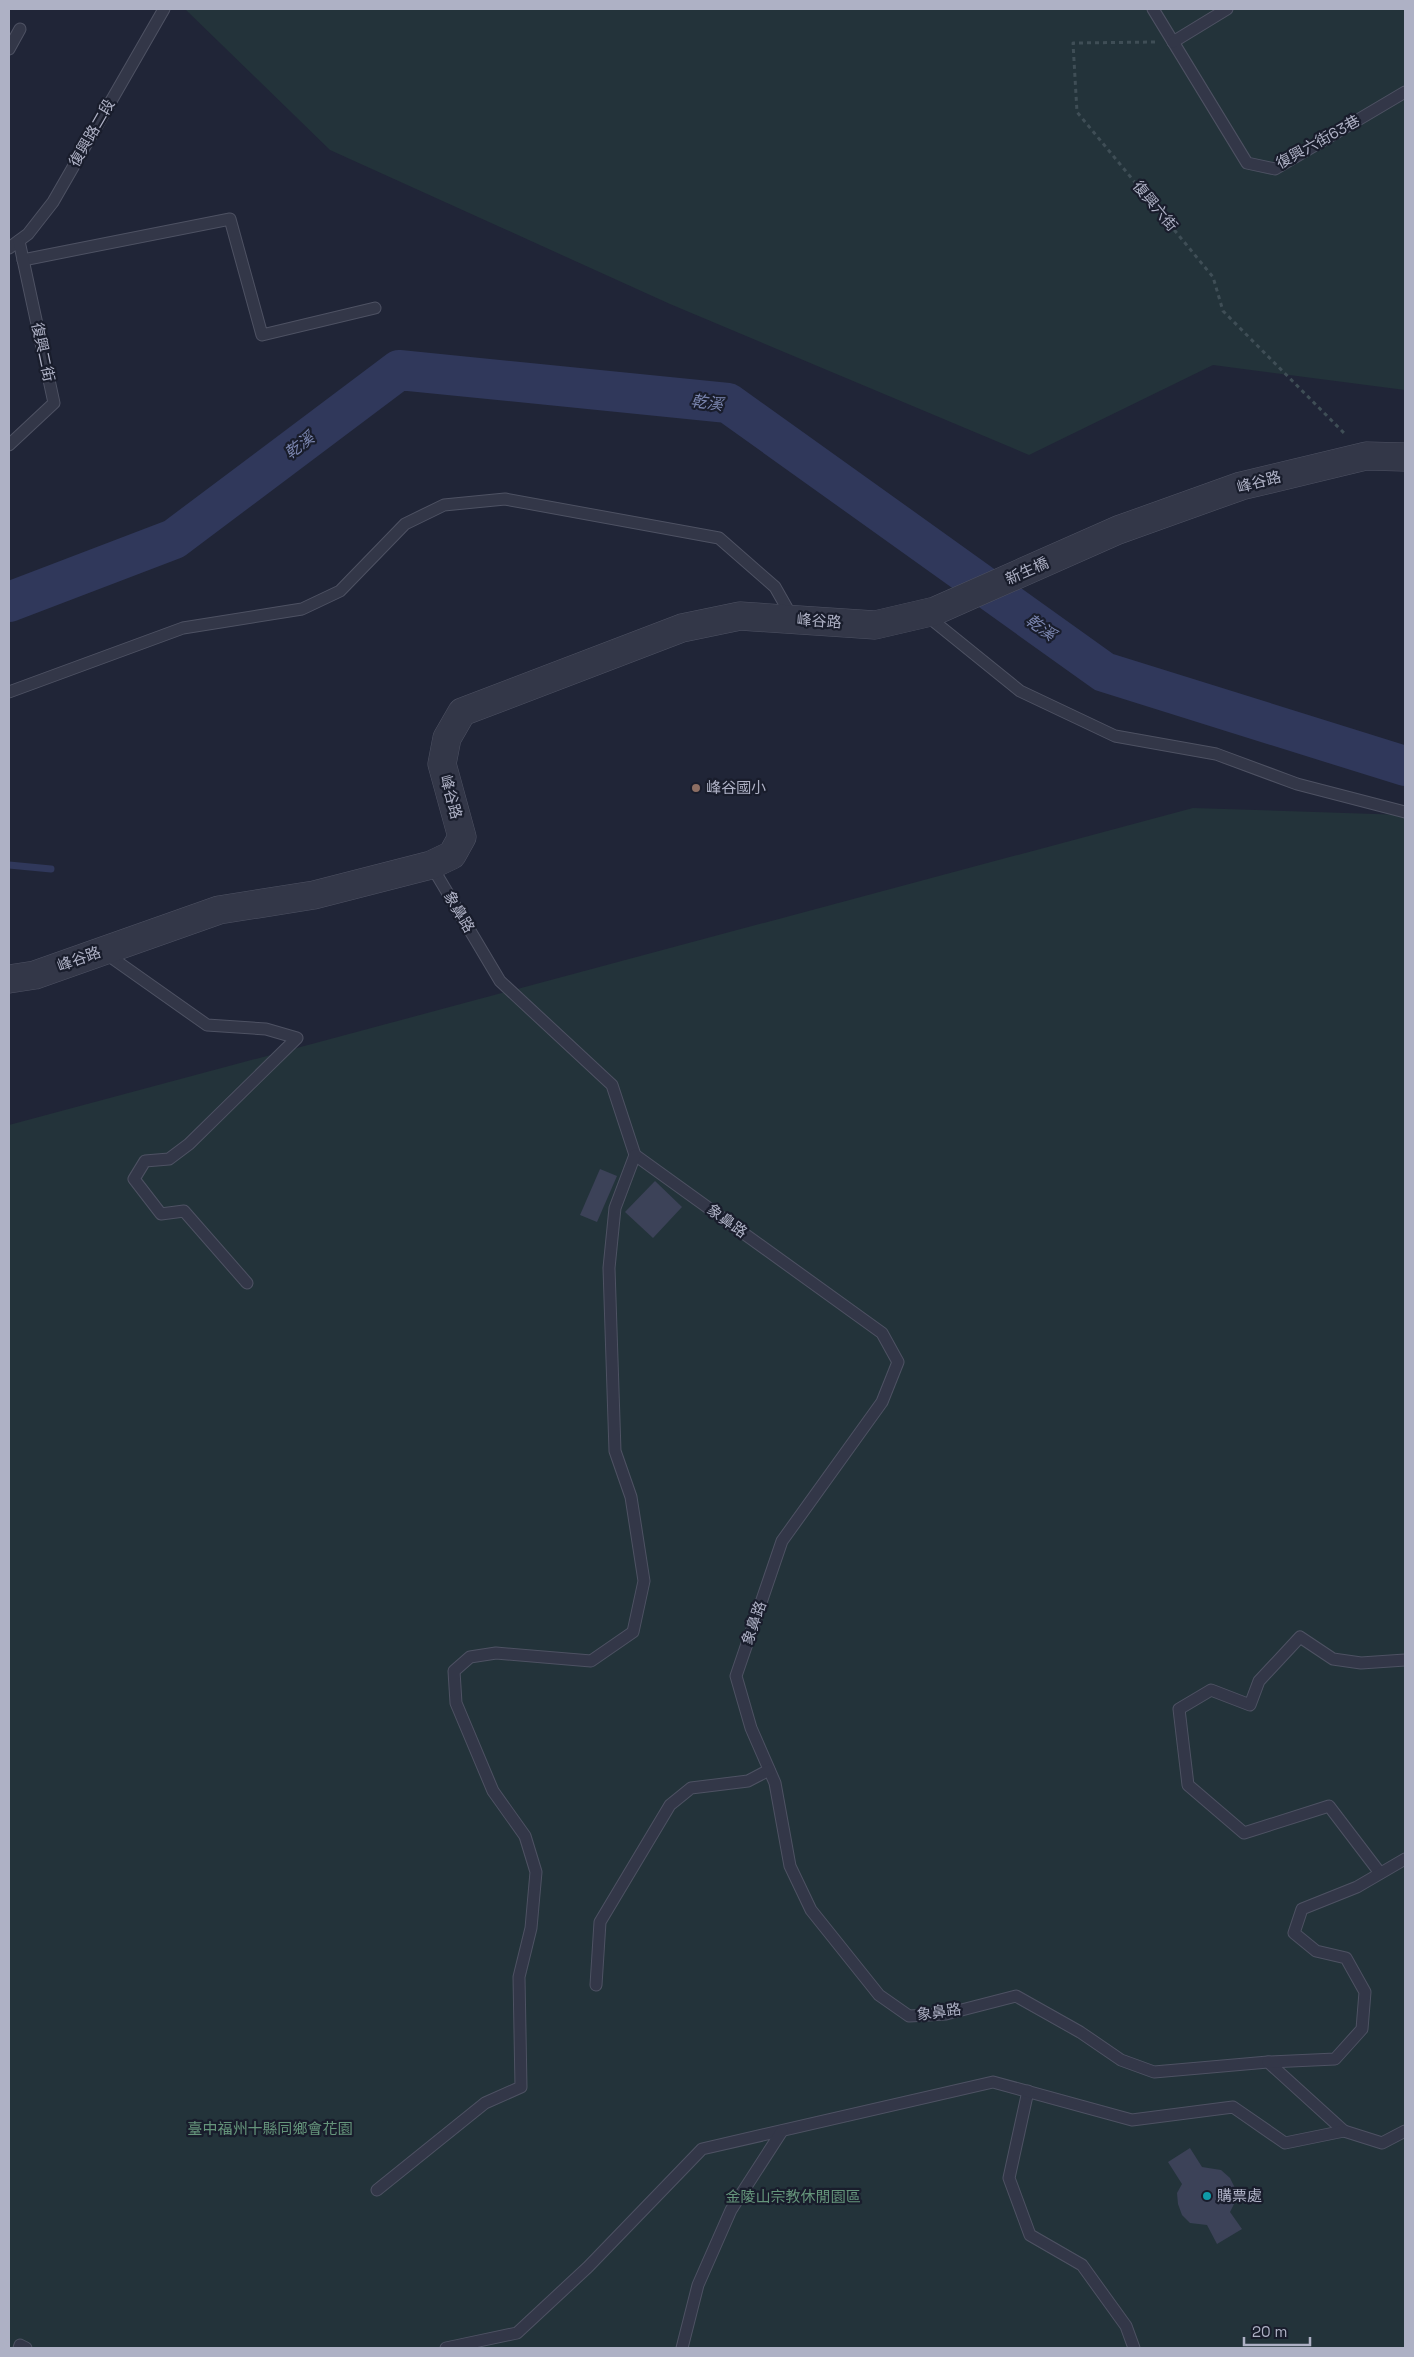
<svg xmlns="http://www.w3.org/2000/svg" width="1414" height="2357" viewBox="0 0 1414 2357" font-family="'Space Grotesk','Noto Sans TC',sans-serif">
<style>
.green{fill:#23333a}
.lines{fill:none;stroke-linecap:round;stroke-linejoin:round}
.stream{stroke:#30385b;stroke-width:7}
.river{stroke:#30385b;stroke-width:40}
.building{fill:#3c4258}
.service-casing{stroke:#4e5263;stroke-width:13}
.tertiary-casing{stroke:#4e5263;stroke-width:29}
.path{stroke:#3f4e56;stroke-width:3;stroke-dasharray:4 4;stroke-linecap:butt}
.service{stroke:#333748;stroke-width:11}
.tertiary{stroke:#333748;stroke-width:28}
.education-dot{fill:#8d6e63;stroke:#191d2c;stroke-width:2}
.culture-dot{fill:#0f9aa8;stroke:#191d2c;stroke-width:2}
.labels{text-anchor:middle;stroke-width:4.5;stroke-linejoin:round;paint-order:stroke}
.street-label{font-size:15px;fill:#aeb1c5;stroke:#191d2c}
.poi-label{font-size:15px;fill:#aeb1c5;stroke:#191d2c;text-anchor:start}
.park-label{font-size:15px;fill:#65957b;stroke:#191d2c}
.water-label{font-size:16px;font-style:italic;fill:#7d88b2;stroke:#191d2c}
</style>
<rect width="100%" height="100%" fill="#202537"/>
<!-- green -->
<g class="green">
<polygon points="185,9 1405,9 1405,390 1213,365 1029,455 670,304 330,150"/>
<polygon points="1193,808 1405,815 1405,2348 9,2348 9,1125"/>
</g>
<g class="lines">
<!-- stream -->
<polyline class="stream" points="9,865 51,869"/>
<!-- river -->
<polyline class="river" points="9,602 174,539 399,370 728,403 1104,672 1405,766"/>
</g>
<!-- building -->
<g class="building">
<polygon points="600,1169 617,1176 597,1222 580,1215"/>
<polygon points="655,1181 682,1207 653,1238 625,1212"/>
<polygon points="1190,2148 1202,2167 1221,2170 1230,2178 1236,2190 1236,2200 1230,2212 1242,2229 1217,2244 1207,2225 1190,2223 1182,2215 1178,2204 1177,2193 1182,2184 1168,2162"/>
</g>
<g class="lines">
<defs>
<g id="service">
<polyline points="1153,9 1247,163 1275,169 1405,92"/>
<polyline points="1173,42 1227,9"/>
<polyline points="9,49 20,29"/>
<polyline points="9,248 28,234 53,202 164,9"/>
<polyline points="23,260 230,219 262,335 375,308"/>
<polyline points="9,445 54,403 19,241"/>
<polyline points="926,615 1020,691 1115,736 1216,754 1297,784 1405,812"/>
<polyline points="9,692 183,628 302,609 340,591 405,524 444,505 505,499 719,538 775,587 792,617"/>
<polyline points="431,865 500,981 612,1085 635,1155 882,1333 898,1362 882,1402 782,1541 736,1676 751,1728 775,1783 790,1866 811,1910 879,1995 909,2016 946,2014 1016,1996 1080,2032 1121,2060 1154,2072 1268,2062 1344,2131 1382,2143 1405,2131"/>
<polyline points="105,953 207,1025 266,1029 297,1038 189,1144 169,1159 145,1161 134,1179 161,1214 184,1211 247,1283"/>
<polyline points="1380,1873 1329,1806 1244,1833 1188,1785 1179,1709 1211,1690 1250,1705 1259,1681 1300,1637 1333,1659 1361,1663 1405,1660"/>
<polyline points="596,1985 600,1922 670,1805 691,1788 748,1781 769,1770"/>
<polyline points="1268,2062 1335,2059 1362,2029 1365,1992 1346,1958 1316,1951 1294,1933 1302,1909 1357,1887 1405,1859"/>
<polyline points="1028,2091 1009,2178 1030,2235 1082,2265 1126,2326 1134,2348"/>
<polyline points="377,2190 485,2103 521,2087 519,1977 531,1928 536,1872 525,1836 493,1791 456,1703 454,1671 470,1657 496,1653 591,1661 633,1632 644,1581 631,1497 615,1451 609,1268 615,1208 635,1155"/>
<polyline points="19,2348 20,2345 26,2348"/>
<polyline points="446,2348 517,2333 588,2267 702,2149 993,2082 1132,2120 1233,2107 1285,2143 1344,2131"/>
<polyline points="682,2348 698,2285 731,2210 782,2131"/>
</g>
<polyline id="tertiary" points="9,979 35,975 219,910 314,895 431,865 452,855 462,837 442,764 447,738 462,712 682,628 740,616 875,625 935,611 1118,530 1241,486 1366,456 1405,457"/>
</defs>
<!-- service casing -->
<use href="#service" class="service-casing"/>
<!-- tertiary casing -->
<use href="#tertiary" class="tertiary-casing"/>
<!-- path -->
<polyline class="path" points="1155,42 1073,43 1077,112 1213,277 1223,311 1346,435"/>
<!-- service -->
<use href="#service" class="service"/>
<!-- tertiary -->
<use href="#tertiary" class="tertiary"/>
</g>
<!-- markers -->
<circle class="education-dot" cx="696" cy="788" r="5"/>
<circle class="culture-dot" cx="1207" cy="2196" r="5"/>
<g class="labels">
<!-- street labels -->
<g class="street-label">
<text transform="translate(92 133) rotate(-60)" y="5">復興路二段</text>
<text transform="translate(1318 142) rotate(-29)" y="5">復興六街63巷</text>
<text transform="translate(1155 206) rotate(50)" y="5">復興六街</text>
<text transform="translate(43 352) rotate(78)" y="5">復興二街</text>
<text transform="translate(1259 482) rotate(-15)" y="5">峰谷路</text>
<text transform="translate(1027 571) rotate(-24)" y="5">新生橋</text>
<text transform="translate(819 621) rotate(4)" y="5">峰谷路</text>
<text transform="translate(451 797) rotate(75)" y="5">峰谷路</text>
<text transform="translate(459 912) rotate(59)" y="5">象鼻路</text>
<text transform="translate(79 959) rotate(-20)" y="5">峰谷路</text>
<text transform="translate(727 1221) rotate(36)" y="5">象鼻路</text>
<text transform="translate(754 1623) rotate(-71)" y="5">象鼻路</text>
<text transform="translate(939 2012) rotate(-8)" y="5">象鼻路</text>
</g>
<!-- poi labels -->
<g class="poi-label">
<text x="706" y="793">峰谷國小</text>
<text x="1217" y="2201">購票處</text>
</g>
<!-- park labels -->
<g class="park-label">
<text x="270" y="2134">臺中福州十縣同鄉會花園</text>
<text x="793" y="2202">金陵山宗教休閒園區</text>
</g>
<!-- water labels -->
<g class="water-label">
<text transform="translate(707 402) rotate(8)" y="6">乾溪</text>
<text transform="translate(299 445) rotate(-37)" y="6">乾溪</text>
<text transform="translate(1041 627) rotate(36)" y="6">乾溪</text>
</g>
</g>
<!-- border -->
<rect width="1414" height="2357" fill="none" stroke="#aeb1c5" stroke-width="20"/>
<!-- scale -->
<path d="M1244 2337v8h66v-8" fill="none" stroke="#aeb1c5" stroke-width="2.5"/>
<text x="1252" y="2337" font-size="15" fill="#aeb1c5" stroke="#191d2c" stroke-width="4" paint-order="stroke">20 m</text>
</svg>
